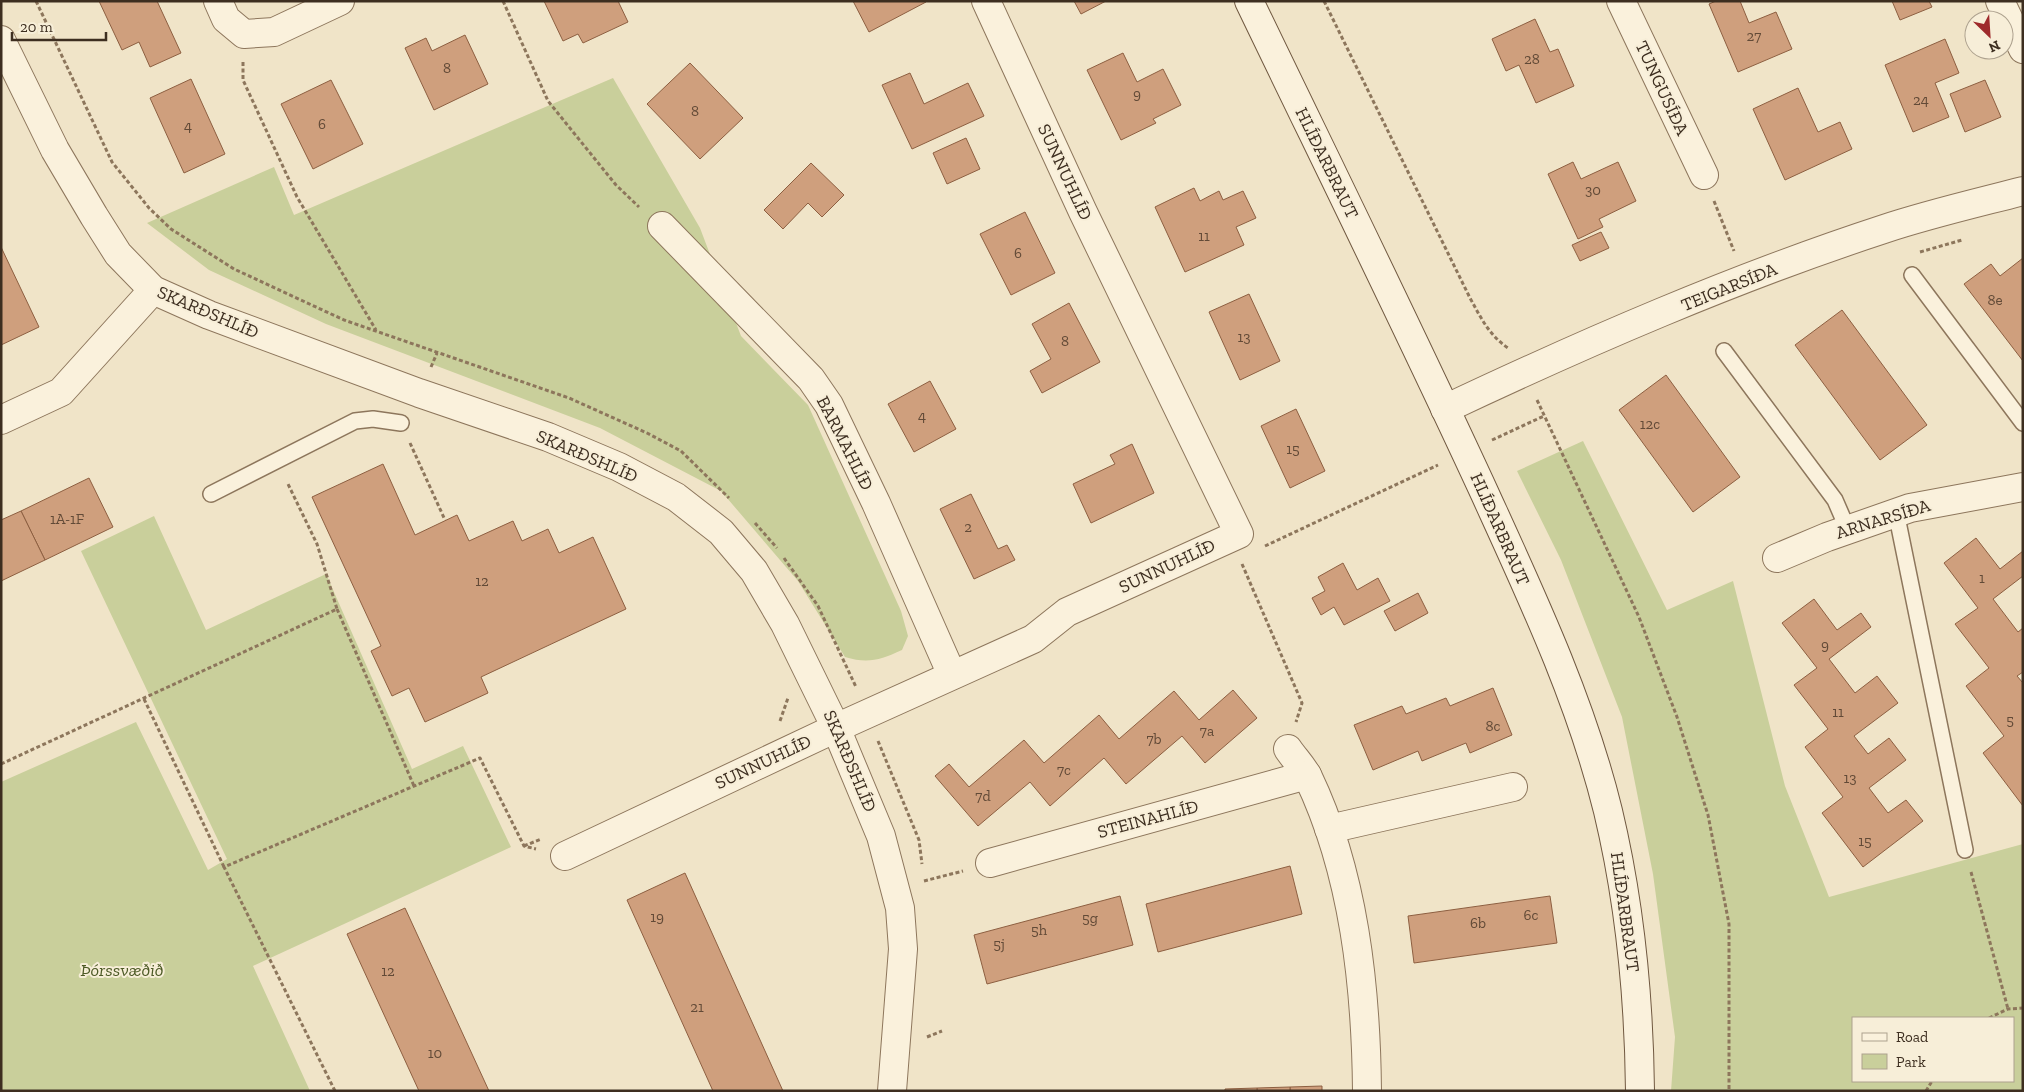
<svg xmlns="http://www.w3.org/2000/svg" width="2024" height="1092" viewBox="0 0 2024 1092" font-family="'Zilla Slab',serif">
<style>
.green{fill:#c9cf9b;fill-rule:evenodd}
.building{fill:#cf9f7d;stroke:#8d5f41}
.lines{fill:none;stroke-linecap:round;stroke-linejoin:round}
.service-casing{stroke:#8d765c;stroke-width:18}
.minor-casing{stroke:#8d765c;stroke-width:30}
.secondary-casing{stroke:#6f573f;stroke-width:30}
.path{stroke:#8d765c;stroke-width:3;stroke-dasharray:4 2.5;stroke-linecap:butt}
.service{stroke:#faf1dc;stroke-width:15}
.minor{stroke:#faf1dc;stroke-width:28}
.secondary{stroke:#faf1dc;stroke-width:28}
.labels{text-anchor:middle;stroke-width:4;stroke-linejoin:round;paint-order:stroke}
.number-label{font-size:15px;fill:#624a37}
.street-label{font-size:18px;fill:#3d2e20;stroke:#f7eed8}
.park-label{font-size:18px;font-style:italic;fill:#4d5a26;stroke:#f7eed8}
</style>
<rect width="100%" height="100%" fill="#f0e4c8"/>
<!-- green -->
<g class="green">
<path d="M613,78l87,150 41,108 67,69 93,206 7,25 -6,14c-22,10 -34,14 -57,7l-47,-76 -77,-90 -121,-63 -274,-104 -117,-54 -62,-47 127,-56 20,48z"/>
<path d="M1583,441l84,169 66,-29 52,205 44,111 194,-53v247h-352l4,-54 -22,-163 -31,-157 -61,-157 -44,-89zM2013,1018v63h-160v-63z"/>
<polygon points="154,516 206,630 326,574 412,769 463,746 511,847 253,966 310,1091 1,1091 1,782 136,722 208,870 227,859 81,551"/>
</g>
<!-- building -->
<g class="building">
<polygon points="99,1 157,1 181,53 150,67 139,42 122,50"/>
<polygon points="544,1 618,1 628,22 583,43 578,34 563,41"/>
<polygon points="853,1 926,1 926,2 869,32"/>
<polygon points="1074,1 1106,1 1081,14"/>
<polygon points="1716,1 1740,1 1749,23 1776,12 1792,49 1738,72 1709,4"/>
<polygon points="1892,1 1929,1 1932,7 1900,20"/>
<polygon points="1535,19 1550,52 1558,49 1574,86 1536,103 1519,65 1506,71 1492,39"/>
<polygon points="465,35 488,84 434,110 405,48 426,38 432,51"/>
<polygon points="1945,39 1959,73 1935,83 1949,117 1913,132 1885,65"/>
<polygon points="1123,53 1137,82 1163,69 1181,105 1153,119 1156,123 1121,140 1087,70"/>
<polygon points="690,63 743,118 700,159 647,104"/>
<polygon points="910,73 924,104 968,83 984,116 912,149 882,85"/>
<polygon points="191,79 225,154 184,173 150,98"/>
<polygon points="331,80 363,144 313,169 281,104"/>
<polygon points="1985,80 2001,117 1965,132 1950,94"/>
<polygon points="1798,88 1818,132 1840,122 1852,149 1785,180 1753,109"/>
<polygon points="966,138 980,169 947,184 933,153"/>
<polygon points="1573,162 1581,179 1618,162 1636,201 1599,219 1603,227 1578,239 1548,174"/>
<polygon points="811,163 844,195 822,217 808,203 783,229 764,210"/>
<polygon points="1194,188 1200,201 1219,191 1223,200 1243,191 1256,218 1236,227 1244,245 1185,272 1155,207"/>
<polygon points="1025,212 1055,273 1011,295 980,234"/>
<polygon points="1601,232 1609,248 1580,261 1572,245"/>
<polygon points="1,247 39,327 1,345"/>
<polygon points="2023,258 2023,361 1964,284 1991,264 2000,276"/>
<polygon points="1249,294 1280,361 1240,380 1209,312"/>
<polygon points="1069,303 1100,362 1042,393 1030,371 1051,359 1032,324"/>
<polygon points="1842,310 1927,425 1880,460 1795,345"/>
<polygon points="1666,375 1740,477 1693,512 1619,410"/>
<polygon points="930,381 956,429 914,452 888,404"/>
<polygon points="1296,409 1325,471 1290,488 1261,426"/>
<polygon points="1132,444 1154,493 1091,523 1073,484 1115,464 1110,455"/>
<polygon points="383,464 415,535 457,515 469,541 513,521 522,541 548,529 559,553 593,537 626,609 481,677 488,693 425,722 409,688 392,696 371,651 381,646 312,497"/>
<polygon points="89,478 113,527 45,560 21,511"/>
<polygon points="971,494 998,549 1007,545 1015,560 974,579 940,509"/>
<polygon points="21,511 45,560 1,581 1,520"/>
<polygon points="1976,538 2000,569 2023,551 2023,576 1993,599 2018,632 2023,628 2023,672 2017,676 2023,683 2023,806 1983,753 2004,736 1966,686 1989,668 1955,624 1978,608 1944,563"/>
<polygon points="1343,563 1357,590 1378,578 1390,601 1344,625 1334,607 1321,615 1312,598 1325,591 1318,577"/>
<polygon points="1418,593 1428,613 1395,631 1384,611"/>
<polygon points="1814,599 1837,630 1861,613 1871,627 1829,659 1855,693 1877,676 1898,703 1854,736 1868,754 1889,738 1906,760 1869,788 1888,813 1906,800 1923,821 1863,867 1822,813 1843,797 1805,747 1828,729 1794,685 1817,668 1782,623"/>
<polygon points="1493,688 1512,735 1470,753 1466,743 1422,761 1418,751 1373,770 1354,725 1402,706 1406,714 1446,698 1450,706"/>
<polygon points="1233,690 1257,718 1205,763 1182,736 1126,784 1104,758 1050,806 1030,782 978,826 935,776 949,764 969,787 1024,740 1044,763 1099,715 1119,739 1174,691 1199,720"/>
<polygon points="1290,866 1302,914 1158,952 1146,904"/>
<polygon points="685,873 783,1091 713,1091 627,900"/>
<polygon points="1120,896 1133,945 987,984 974,935"/>
<polygon points="1550,896 1557,943 1414,963 1408,916"/>
<polygon points="405,908 489,1091 419,1091 347,934"/>
<polygon points="1322,1086 1322,1091 1290,1091 1290,1087"/>
<polygon points="1290,1087 1290,1091 1257,1091 1257,1088"/>
<polygon points="1257,1088 1257,1091 1225,1091 1225,1089"/>
</g>
<g class="lines">
<defs>
<g id="service">
<polyline points="1912,275 2023,423"/>
<polyline points="1724,351 1835,500 1848,530"/>
<polyline points="211,494 355,421 373,419 401,423"/>
<polyline points="1896,512 1965,850"/>
</g>
<g id="minor">
<polyline points="218,1 226,19 244,34 274,32 340,1"/>
<polyline points="1621,1 1704,175"/>
<polyline points="2000,1 2023,49"/>
<polyline points="1,40 55,150 94,216 118,254 153,290 209,315 419,393 548,437 619,467 676,497 721,532 754,571 785,624 836,728 881,836 900,908 903,949 892,1091"/>
<polyline points="662,226 811,379 829,405 876,503 952,675"/>
<path d="M1445,409c142,-67 289,-131 439,-180 45,-15 93,-26 139,-38"/>
<polyline points="1,420 61,392 153,290"/>
<polyline points="1777,558 1827,537 1910,508 2023,487"/>
<path d="M1288,749c6,9 15,18 20,28 46,96 58,209 59,314"/>
<polyline points="1329,829 1513,787"/>
<polyline points="565,856 836,728 1033,639 1067,612 1239,534 1083,212 986,1"/>
<polyline points="990,863 1307,775"/>
</g>
<path id="secondary" d="M1249,1c79,164 160,328 236,493 47,103 96,207 123,317 22,92 31,186 32,280"/>
</defs>
<!-- service casing -->
<use href="#service" class="service-casing"/>
<!-- minor casing -->
<use href="#minor" class="minor-casing"/>
<!-- secondary casing -->
<use href="#secondary" class="secondary-casing"/>
<!-- path -->
<g class="path">
<polyline points="36,1 112,162 149,208 171,229 234,269 344,320 569,398 647,433 681,451 729,498"/>
<polyline points="503,1 548,101 616,185 639,207"/>
<path d="M1324,1l146,297c11,20 19,37 38,50"/>
<polyline points="243,62 243,80 297,197 376,330"/>
<polyline points="1714,201 1734,251"/>
<polyline points="1920,252 1962,240"/>
<polyline points="431,367 437,353"/>
<polyline points="1537,400 1639,617 1677,717 1708,815 1729,924 1729,1091"/>
<polyline points="1492,440 1544,416"/>
<polyline points="410,443 445,520"/>
<polyline points="755,523 777,548"/>
<polyline points="1265,546 1438,465"/>
<polyline points="784,558 818,606 856,687"/>
<polyline points="1242,564 1302,703 1296,722"/>
<polyline points="337,609 414,786"/>
<polyline points="144,699 224,867"/>
<polyline points="780,721 788,698"/>
<polyline points="878,741 919,840 922,864"/>
<polyline points="1,764 337,609 317,544 287,482"/>
<polyline points="524,846 541,839"/>
<polyline points="1971,872 2008,1009"/>
<polyline points="924,881 963,871"/>
<polyline points="1989,1018 2008,1009 2023,1008"/>
<polyline points="927,1037 942,1031"/>
<polyline points="335,1091 224,867 480,758 524,846 536,849"/>
<polyline points="1926,1091 1932,1081"/>
</g>
<!-- service -->
<use href="#service" class="service"/>
<!-- minor -->
<use href="#minor" class="minor"/>
<!-- secondary -->
<use href="#secondary" class="secondary"/>
</g>
<g class="labels">
<!-- number labels -->
<g class="number-label">
<text x="1754" y="41">27</text>
<text x="1532" y="64">28</text>
<text x="447" y="73">8</text>
<text x="1137" y="99">9</text>
<text x="1921" y="105">24</text>
<text x="695" y="116">8</text>
<text x="322" y="129">6</text>
<text x="188" y="131">4</text>
<text x="1593" y="195">30</text>
<text x="1204" y="241">11</text>
<text x="1018" y="258">6</text>
<text x="1995" y="305">8e</text>
<text x="1244" y="342">13</text>
<text x="1065" y="346">8</text>
<text x="922" y="421">4</text>
<text x="1650" y="429">12c</text>
<text x="1293" y="454">15</text>
<text x="67" y="524">1A-1F</text>
<text x="968" y="532">2</text>
<text x="1982" y="583">1</text>
<text x="482" y="586">12</text>
<text x="1825" y="650">9</text>
<text x="1838" y="717">11</text>
<text x="2010" y="725">5</text>
<text x="1493" y="731">8c</text>
<text x="1207" y="736">7a</text>
<text x="1154" y="744">7b</text>
<text x="1064" y="775">7c</text>
<text x="1850" y="783">13</text>
<text x="983" y="801">7d</text>
<text x="1865" y="846">15</text>
<text x="1531" y="920">6c</text>
<text x="657" y="922">19</text>
<text x="1090" y="923">5g</text>
<text x="1478" y="928">6b</text>
<text x="1039" y="935">5h</text>
<text x="999" y="949">5j</text>
<text x="388" y="976">12</text>
<text x="697" y="1012">21</text>
<text x="435" y="1058">10</text>
</g>
<!-- street labels -->
<g class="street-label">
<text transform="translate(1662 88) rotate(65)" y="6">TUNGUSÍÐA</text>
<text transform="translate(1327 163) rotate(64)" y="6">HLÍÐARBRAUT</text>
<text transform="translate(1065 172) rotate(65)" y="6">SUNNUHLÍÐ</text>
<text transform="translate(1729 287) rotate(-22)" y="6">TEIGARSÍÐA</text>
<text transform="translate(208 312) rotate(23)" y="6">SKARÐSHLÍÐ</text>
<text transform="translate(845 443) rotate(63)" y="6">BARMAHLÍÐ</text>
<text transform="translate(587 456) rotate(23)" y="6">SKARÐSHLÍÐ</text>
<text transform="translate(1883 519) rotate(-17)" y="6">ARNARSÍÐA</text>
<text transform="translate(1500 529) rotate(66)" y="6">HLÍÐARBRAUT</text>
<text transform="translate(1167 566) rotate(-25)" y="6">SUNNUHLÍÐ</text>
<text transform="translate(850 761) rotate(67)" y="6">SKARÐSHLÍÐ</text>
<text transform="translate(763 762) rotate(-25)" y="6">SUNNUHLÍÐ</text>
<text transform="translate(1148 819) rotate(-15)" y="6">STEINAHLÍÐ</text>
<text transform="translate(1625 912) rotate(82)" y="6">HLÍÐARBRAUT</text>
</g>
<!-- park labels -->
<g class="park-label">
<text x="122" y="976">Þórssvæðið</text>
</g>
</g>
<!-- border -->
<rect width="2024" height="1092" fill="none" stroke="#3d2e20" stroke-width="5"/>
<!-- legend -->
<rect x="1852" y="1017" width="162" height="65" fill="#f7eed8" stroke="#ada18e"/>
<rect x="1862" y="1033" width="25" height="8" fill="#faf1dc" stroke="#ada18e"/>
<text x="1896" y="1042" font-size="15" fill="#3d2e20">Road</text>
<rect x="1862" y="1054" width="25" height="15" fill="#c9cf9b" stroke="#ada18e"/>
<text x="1896" y="1067" font-size="15" fill="#3d2e20">Park</text>
<!-- north arrow -->
<g transform="translate(1989 35) rotate(155)"><circle r="24" fill="#f7eed8" stroke="#ada18e"/>
<path d="M0-4L9 19L0 12L-9 19Z" fill="#9e2a2b"/>
<text y="-8" font-size="14" font-weight="bold" text-anchor="middle" fill="#3d2e20">N</text>
</g>
<!-- scale -->
<path d="M12 32v8h94v-8" fill="none" stroke="#3d2e20" stroke-width="2.5"/>
<text x="20" y="32" font-size="15" fill="#3d2e20" stroke="#f7eed8" stroke-width="4" paint-order="stroke">20 m</text>
</svg>
